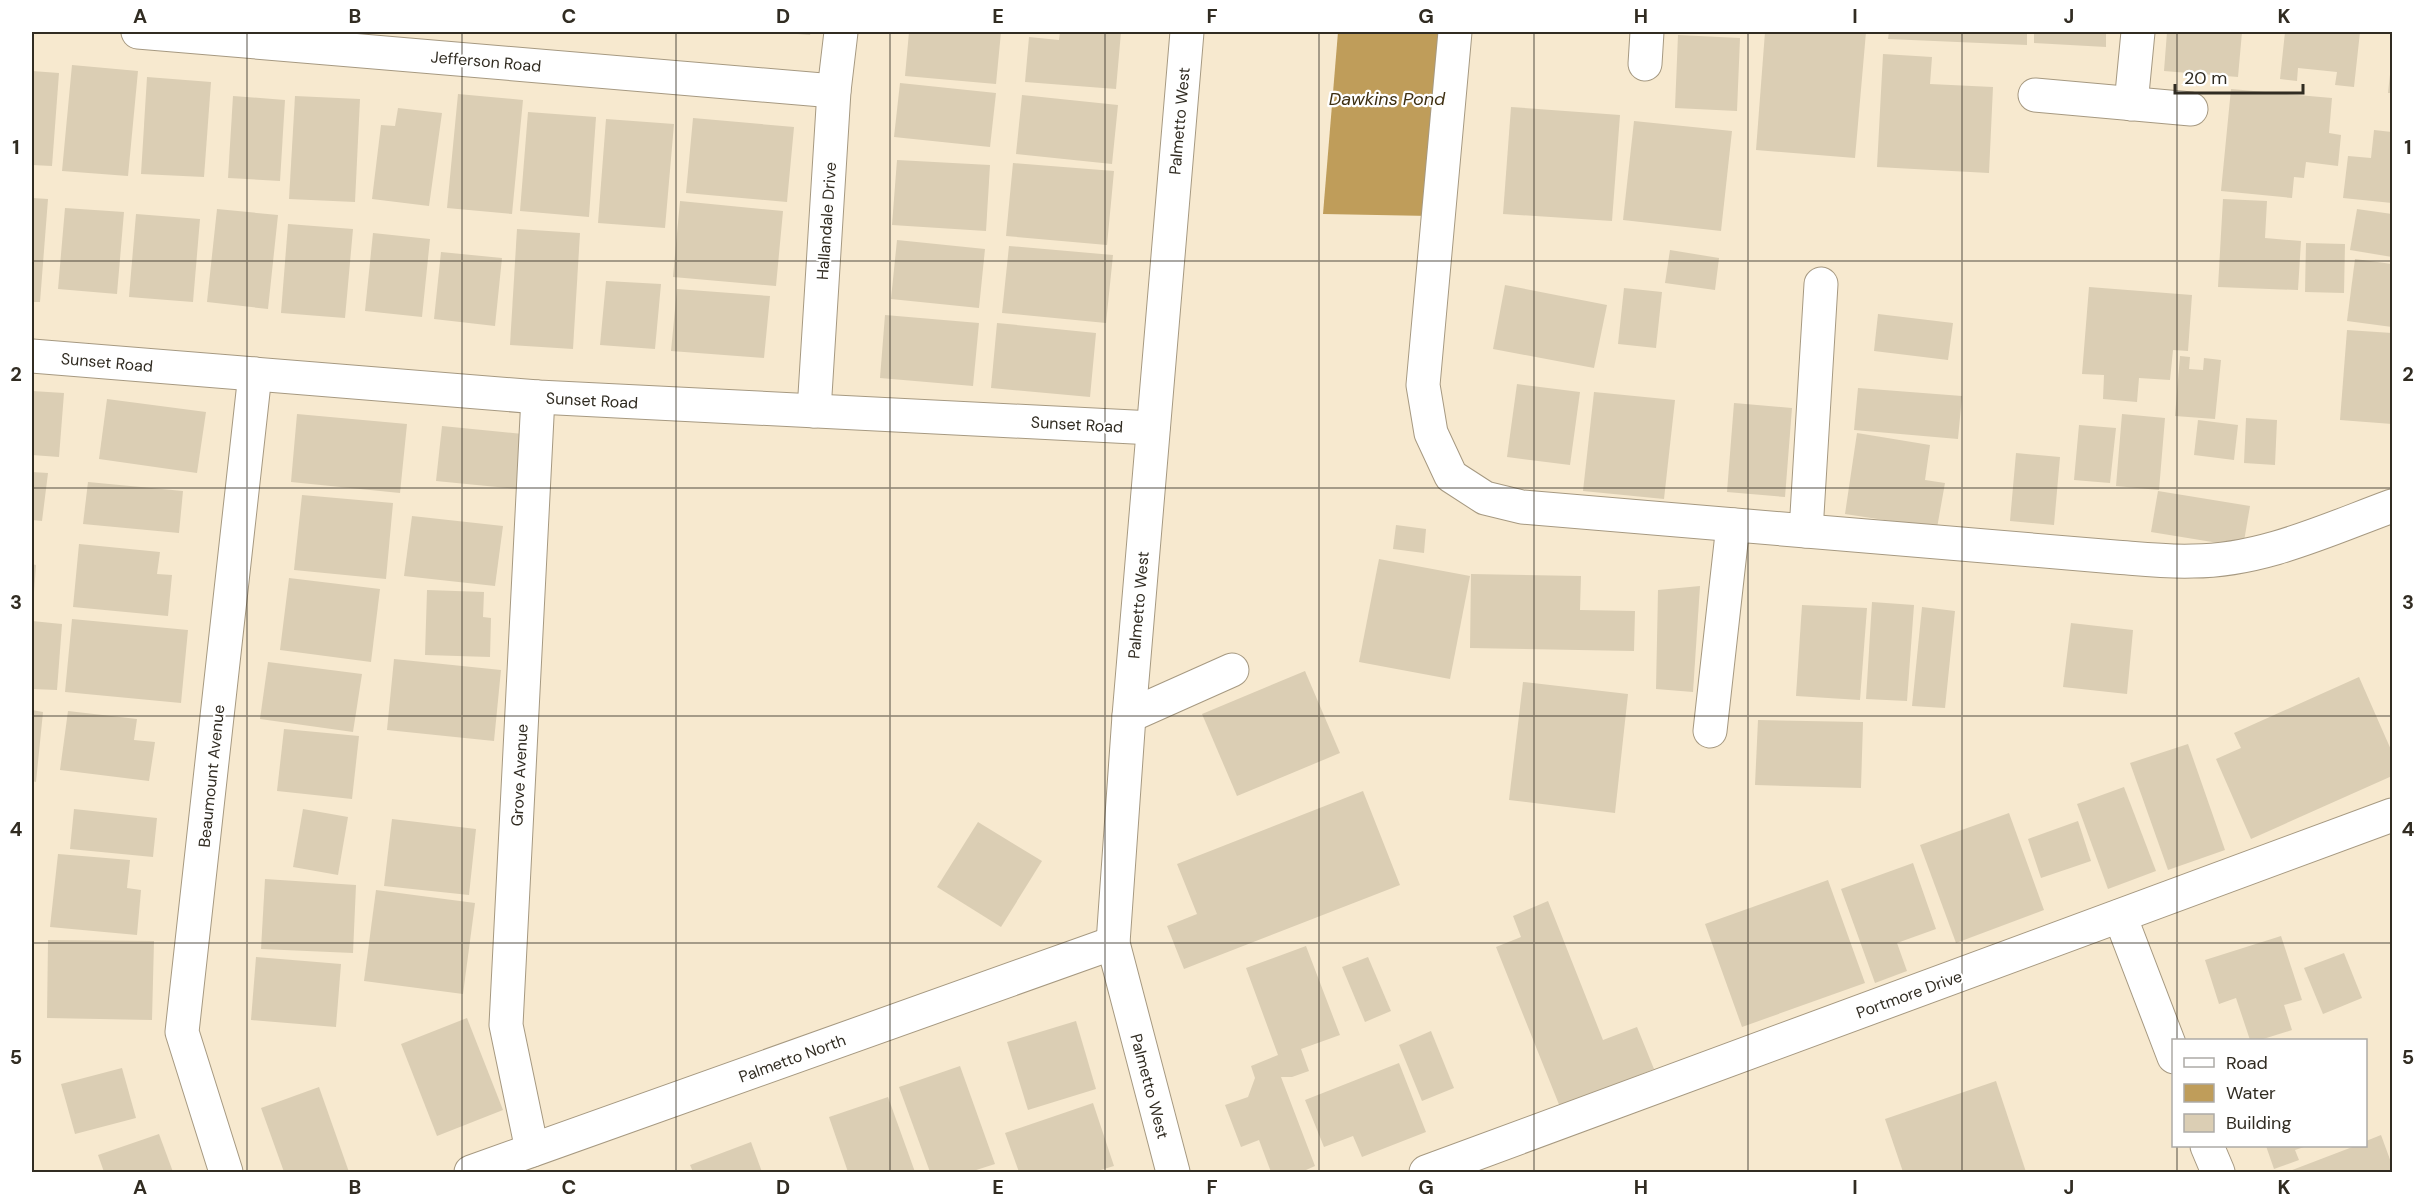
<svg xmlns="http://www.w3.org/2000/svg" width="2424" height="1204" viewBox="0 0 2424 1204" font-family="'DM Sans',sans-serif">
<style>
.water{fill:#bf9d5a}
.building{fill:#dbceb4}
.lines{fill:none;stroke-linecap:round;stroke-linejoin:round}
.minor-casing{stroke:#a69981;stroke-width:35}
.minor{stroke:#fff;stroke-width:33}
.grid{fill:none;stroke:#312c22;stroke-width:1.5;stroke-opacity:0.55}
.labels{text-anchor:middle;stroke-width:4.5;stroke-linejoin:round;paint-order:stroke}
.street-label{font-size:16px;fill:#312c22;stroke:#fff}
.water-label{font-size:18px;font-style:italic;fill:#3e2f11;stroke:#fff}
.neatline{fill:none;stroke:#312c22;stroke-width:2}
.grid-label{font-size:20px;text-anchor:middle;font-weight:bold;fill:#312c22}
</style>
<rect width="100%" height="100%" fill="#f7e9cf"/>
<!-- water -->
<polygon class="water" points="1338,32 1447,32 1431,216 1323,214"/>
<!-- building -->
<g class="building">
<polygon points="784,32 811,32 810,35 784,33"/>
<polygon points="909,32 1001,32 996,84 905,76"/>
<polygon points="1060,32 1121,32 1116,89 1025,82 1029,37 1059,40"/>
<polygon points="1765,32 1866,32 1855,158 1756,150"/>
<polygon points="1889,32 2027,32 2027,45 1888,39"/>
<polygon points="2034,32 2106,32 2106,47 2034,43"/>
<polygon points="2167,32 2242,32 2238,77 2164,71"/>
<polygon points="2285,32 2360,32 2354,87 2335,85 2337,72 2298,68 2297,81 2280,79"/>
<polygon points="1678,35 1740,38 1737,111 1675,108"/>
<polygon points="1883,54 1932,57 1930,84 1993,87 1989,173 1877,167"/>
<polygon points="72,65 138,71 128,176 62,171"/>
<polygon points="2391,65 2392,65 2392,93 2388,93"/>
<polygon points="32,71 59,73 52,166 32,165"/>
<polygon points="147,77 211,82 204,177 141,174"/>
<polygon points="900,83 996,93 990,147 894,137"/>
<polygon points="2231,89 2332,98 2329,133 2341,135 2338,166 2306,162 2304,178 2294,177 2292,198 2221,191"/>
<polygon points="458,94 523,100 512,214 447,208"/>
<polygon points="1022,95 1118,105 1112,164 1016,154"/>
<polygon points="233,96 285,100 280,181 228,178"/>
<polygon points="295,96 360,99 355,202 289,199"/>
<polygon points="1511,107 1620,115 1612,221 1503,214"/>
<polygon points="398,108 442,113 429,206 372,199 381,125 395,126"/>
<polygon points="528,112 596,117 589,217 520,211"/>
<polygon points="693,118 794,127 787,202 686,193"/>
<polygon points="606,119 674,124 665,228 598,223"/>
<polygon points="1634,121 1732,131 1721,231 1623,220"/>
<polygon points="2374,130 2392,132 2392,203 2343,198 2348,156 2371,158"/>
<polygon points="897,160 990,165 986,231 892,225"/>
<polygon points="1013,163 1114,171 1107,245 1006,236"/>
<polygon points="32,198 48,199 40,302 32,302"/>
<polygon points="2223,199 2267,201 2265,238 2301,241 2298,290 2218,287"/>
<polygon points="680,201 783,211 776,286 673,277"/>
<polygon points="65,208 124,212 117,294 58,289"/>
<polygon points="217,209 278,215 268,309 207,302"/>
<polygon points="2357,209 2392,214 2392,257 2350,250"/>
<polygon points="136,214 200,219 193,302 129,297"/>
<polygon points="288,224 353,229 345,318 281,313"/>
<polygon points="517,229 580,233 573,349 510,345"/>
<polygon points="373,233 430,239 422,317 365,311"/>
<polygon points="897,240 985,249 979,308 891,299"/>
<polygon points="2306,243 2345,244 2344,293 2305,292"/>
<polygon points="1009,246 1113,255 1106,323 1002,313"/>
<polygon points="1670,250 1719,258 1715,290 1665,283"/>
<polygon points="441,252 502,258 495,326 434,319"/>
<polygon points="2355,259 2392,264 2392,327 2347,321"/>
<polygon points="606,281 661,284 655,349 600,345"/>
<polygon points="1505,285 1607,305 1594,368 1493,349"/>
<polygon points="2089,287 2192,295 2188,351 2173,350 2170,380 2139,378 2137,402 2103,399 2104,375 2082,374"/>
<polygon points="1624,288 1662,292 1656,348 1618,344"/>
<polygon points="677,289 770,296 764,358 671,351"/>
<polygon points="1878,314 1953,323 1948,360 1874,351"/>
<polygon points="885,315 979,323 973,386 880,378"/>
<polygon points="997,323 1096,333 1090,397 991,388"/>
<polygon points="2347,330 2392,333 2392,424 2340,420"/>
<polygon points="2180,356 2190,357 2189,369 2203,370 2204,358 2221,360 2215,419 2175,416"/>
<polygon points="1517,384 1580,392 1570,465 1507,457"/>
<polygon points="1858,388 1962,396 1958,439 1854,430"/>
<polygon points="32,391 64,393 59,457 32,455"/>
<polygon points="1594,392 1675,400 1664,499 1583,491"/>
<polygon points="107,399 206,412 197,473 99,459"/>
<polygon points="1734,403 1792,408 1785,497 1727,492"/>
<polygon points="297,414 407,424 400,493 291,482"/>
<polygon points="2122,414 2165,418 2159,490 2116,486"/>
<polygon points="2246,418 2277,420 2275,465 2244,463"/>
<polygon points="2198,420 2238,425 2234,460 2194,455"/>
<polygon points="2079,425 2116,428 2110,483 2074,480"/>
<polygon points="442,426 523,434 517,489 436,481"/>
<polygon points="1857,433 1930,445 1925,480 1945,483 1937,528 1845,514"/>
<polygon points="2016,453 2060,457 2054,525 2010,521"/>
<polygon points="32,472 48,473 42,521 32,520"/>
<polygon points="88,482 183,491 179,533 83,524"/>
<polygon points="2158,491 2250,506 2243,547 2151,532"/>
<polygon points="302,495 393,503 386,579 294,570"/>
<polygon points="412,516 503,526 495,586 404,576"/>
<polygon points="1396,525 1426,529 1424,553 1393,549"/>
<polygon points="79,544 160,552 157,574 172,575 168,616 73,607"/>
<polygon points="1379,559 1470,576 1450,679 1359,662"/>
<polygon points="32,564 36,565 33,605 32,605"/>
<polygon points="1471,574 1581,576 1580,610 1635,611 1634,651 1470,648"/>
<polygon points="289,578 380,589 371,662 280,650"/>
<polygon points="1700,586 1693,692 1656,689 1658,590"/>
<polygon points="427,590 484,592 483,617 491,618 490,657 425,655"/>
<polygon points="1872,602 1914,605 1907,701 1866,699"/>
<polygon points="1802,605 1867,608 1860,700 1796,696"/>
<polygon points="1922,607 1955,611 1945,708 1912,706"/>
<polygon points="72,619 188,630 181,703 65,692"/>
<polygon points="32,621 62,624 57,690 32,689"/>
<polygon points="2071,623 2133,630 2127,694 2063,687"/>
<polygon points="394,659 501,670 494,741 387,730"/>
<polygon points="268,662 362,674 353,732 260,719"/>
<polygon points="1305,671 1340,753 1237,796 1202,714"/>
<polygon points="2359,677 2392,752 2392,776 2251,839 2216,759 2241,748 2234,733"/>
<polygon points="1523,682 1628,694 1615,813 1509,800"/>
<polygon points="32,710 43,712 36,782 32,781"/>
<polygon points="68,711 137,719 134,740 155,742 149,781 60,770"/>
<polygon points="1758,720 1863,722 1861,788 1755,785"/>
<polygon points="284,729 359,736 352,799 277,791"/>
<polygon points="2188,744 2225,850 2168,870 2130,763"/>
<polygon points="2124,787 2156,871 2108,889 2077,804"/>
<polygon points="1363,791 1400,885 1184,969 1167,926 1197,914 1177,864"/>
<polygon points="74,809 157,818 153,857 70,849"/>
<polygon points="303,809 348,817 338,875 293,867"/>
<polygon points="2009,813 2044,910 1956,943 1920,845"/>
<polygon points="392,819 476,829 469,895 384,886"/>
<polygon points="2078,821 2091,861 2041,878 2028,839"/>
<polygon points="978,822 1042,861 1001,927 937,887"/>
<polygon points="58,854 130,860 127,888 141,890 137,935 50,927"/>
<polygon points="1913,863 1936,929 1897,943 1907,971 1875,983 1841,889"/>
<polygon points="265,879 356,885 353,953 261,949"/>
<polygon points="1828,880 1865,983 1742,1027 1705,924"/>
<polygon points="376,890 475,903 463,994 364,981"/>
<polygon points="1548,901 1603,1040 1637,1027 1654,1069 1560,1107 1496,947 1521,937 1513,916"/>
<polygon points="2281,936 2302,1000 2284,1005 2292,1030 2260,1040 2250,1040 2236,998 2219,1004 2205,960"/>
<polygon points="48,940 154,941 152,1020 47,1018"/>
<polygon points="1306,946 1340,1035 1301,1049 1309,1071 1292,1077 1281,1077 1315,1166 1306,1170 1307,1172 1271,1172 1259,1140 1241,1147 1225,1105 1248,1097 1255,1078 1251,1066 1278,1055 1246,968"/>
<polygon points="2344,953 2362,998 2323,1014 2304,968"/>
<polygon points="256,957 341,964 336,1027 251,1020"/>
<polygon points="1368,957 1391,1011 1365,1022 1342,967"/>
<polygon points="467,1018 503,1110 437,1136 401,1044"/>
<polygon points="1076,1021 1096,1089 1028,1110 1007,1042"/>
<polygon points="1431,1031 1454,1088 1422,1101 1399,1045"/>
<polygon points="1399,1063 1426,1132 1362,1157 1353,1136 1324,1147 1305,1100"/>
<polygon points="960,1066 995,1164 970,1172 930,1172 899,1087"/>
<polygon points="122,1068 136,1118 75,1134 61,1084"/>
<polygon points="1996,1081 2026,1172 1903,1172 1885,1119"/>
<polygon points="319,1087 349,1172 284,1172 261,1108"/>
<polygon points="888,1097 915,1172 848,1172 829,1117"/>
<polygon points="1093,1103 1114,1166 1094,1172 1019,1172 1005,1133"/>
<polygon points="159,1134 173,1172 104,1172 98,1155"/>
<polygon points="2381,1135 2392,1165 2392,1172 2287,1172 2355,1146 2366,1146 2366,1141"/>
<polygon points="751,1142 762,1172 693,1172 690,1165"/>
<polygon points="2266,1146 2307,1146 2295,1150 2299,1160 2274,1169"/>
</g>
<g class="lines">
<defs>
<g id="minor">
<polyline points="138,32 834,91"/>
<path d="M1455,32l-32,353 8,48 20,43 34,22 37,9 593,50c26,2 52,5 78,4 69,0 136,-32 199,-55"/>
<polyline points="1645,64 1647,32"/>
<polyline points="2035,95 2191,109"/>
<polyline points="2131,104 2138,32"/>
<polyline points="32,356 538,397 1153,428"/>
<polyline points="814,411 834,91 841,32"/>
<polyline points="1806,531 1821,284"/>
<polyline points="1129,716 1232,670"/>
<polyline points="1710,731 1733,525"/>
<polyline points="2120,916 2174,1057"/>
<polyline points="2207,1146 2218,1172"/>
<polyline points="532,1150 506,1025 538,397"/>
<polyline points="226,1172 182,1032 255,374"/>
<polyline points="471,1172 1113,943"/>
<polyline points="1173,1172 1113,943 1129,716 1187,32"/>
<polyline points="1426,1172 2392,815"/>
</g>
</defs>
<!-- minor casing -->
<use href="#minor" class="minor-casing"/>
<!-- minor -->
<use href="#minor" class="minor"/>
</g>
<!-- grid -->
<path class="grid" d="M247,32v1140M462,32v1140M676,32v1140M890,32v1140M1105,32v1140M1319,32v1140M1534,32v1140M1748,32v1140M1962,32v1140M2177,32v1008M32,261h2360M32,488h2360M32,716h2360M32,943h2360M2177,1146v26"/>
<g class="labels">
<!-- street labels -->
<g class="street-label">
<text transform="translate(486 61) rotate(5)" y="6">Jefferson Road</text>
<text transform="translate(1179 121) rotate(-85)" y="6">Palmetto West</text>
<text transform="translate(826 221) rotate(-86)" y="6">Hallandale Drive</text>
<text transform="translate(107 362) rotate(5)" y="6">Sunset Road</text>
<text transform="translate(592 400) rotate(3)" y="6">Sunset Road</text>
<text transform="translate(1077 424) rotate(3)" y="6">Sunset Road</text>
<text transform="translate(1138 605) rotate(-85)" y="6">Palmetto West</text>
<text transform="translate(519 775) rotate(-87)" y="6">Grove Avenue</text>
<text transform="translate(211 776) rotate(-84)" y="6">Beaumount Avenue</text>
<text transform="translate(1909 994) rotate(-20)" y="6">Portmore Drive</text>
<text transform="translate(792 1058) rotate(-20)" y="6">Palmetto North</text>
<text transform="translate(1150 1086) rotate(75)" y="6">Palmetto West</text>
</g>
<!-- water labels -->
<g class="water-label">
<text x="1387" y="105">Dawkins Pond</text>
</g>
</g>
<!-- border -->
<rect width="2424" height="1204" fill="none" stroke="#ffffff" stroke-width="66"/>
<!-- legend -->
<rect x="2172" y="1039" width="195" height="108" fill="#ffffff" stroke="#adaba7" stroke-width="1.5"/>
<rect x="2184" y="1058" width="30" height="9" fill="#ffffff" stroke="#adaba7" stroke-width="1.5"/>
<text x="2226" y="1069" font-size="18" fill="#312c22">Road</text>
<rect x="2184" y="1084" width="30" height="18" fill="#bf9d5a" stroke="#adaba7" stroke-width="1.5"/>
<text x="2226" y="1099" font-size="18" fill="#312c22">Water</text>
<rect x="2184" y="1114" width="30" height="18" fill="#dbceb4" stroke="#adaba7" stroke-width="1.5"/>
<text x="2226" y="1129" font-size="18" fill="#312c22">Building</text>
<!-- scale -->
<path d="M2175 84v9h128v-9" fill="none" stroke="#312c22" stroke-width="3"/>
<text x="2184" y="84" font-size="18" fill="#312c22" stroke="#ffffff" stroke-width="4.5" paint-order="stroke">20 m</text>
<rect x="33" y="33" width="2358" height="1138" class="neatline"/>
<g class="grid-label">
<text x="140" y="23">A</text>
<text x="355" y="23">B</text>
<text x="569" y="23">C</text>
<text x="783" y="23">D</text>
<text x="998" y="23">E</text>
<text x="1212" y="23">F</text>
<text x="1426" y="23">G</text>
<text x="1641" y="23">H</text>
<text x="1855" y="23">I</text>
<text x="2069" y="23">J</text>
<text x="2284" y="23">K</text>
<text x="16" y="154">1</text>
<text x="2408" y="154">1</text>
<text x="16" y="381">2</text>
<text x="2408" y="381">2</text>
<text x="16" y="609">3</text>
<text x="2408" y="609">3</text>
<text x="16" y="836">4</text>
<text x="2408" y="836">4</text>
<text x="16" y="1064">5</text>
<text x="2408" y="1064">5</text>
<text x="140" y="1194">A</text>
<text x="355" y="1194">B</text>
<text x="569" y="1194">C</text>
<text x="783" y="1194">D</text>
<text x="998" y="1194">E</text>
<text x="1212" y="1194">F</text>
<text x="1426" y="1194">G</text>
<text x="1641" y="1194">H</text>
<text x="1855" y="1194">I</text>
<text x="2069" y="1194">J</text>
<text x="2284" y="1194">K</text>
</g>
</svg>
